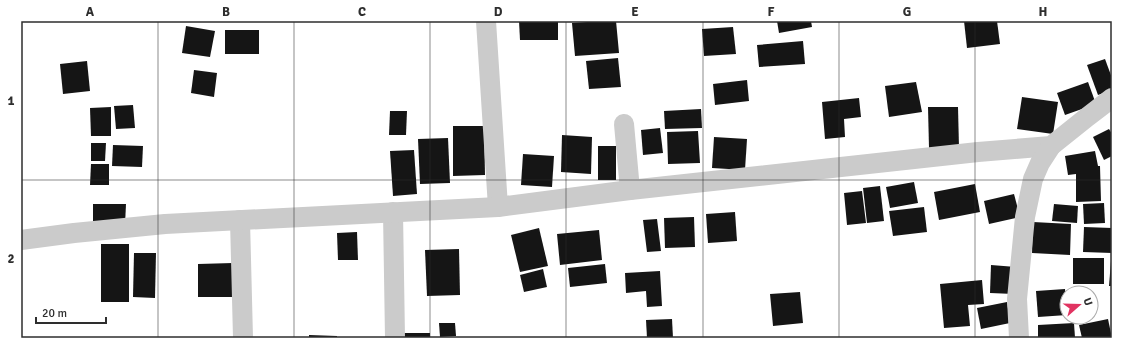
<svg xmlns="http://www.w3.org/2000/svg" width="1133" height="359" viewBox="0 0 1133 359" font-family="Signika,sans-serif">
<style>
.building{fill:#151515}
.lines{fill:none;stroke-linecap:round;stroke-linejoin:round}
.minor{stroke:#cbcbcb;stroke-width:20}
.grid{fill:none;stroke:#2e2e2e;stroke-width:1;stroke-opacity:0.55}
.neatline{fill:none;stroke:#2e2e2e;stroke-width:1.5}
.grid-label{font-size:13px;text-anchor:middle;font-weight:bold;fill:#2e2e2e}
</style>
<rect width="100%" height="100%" fill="#fff"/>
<!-- building -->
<g class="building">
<polygon points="519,21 558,21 558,40 520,40"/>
<polygon points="602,21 616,21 619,53 575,56 572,23"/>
<polygon points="777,21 811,21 812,27 779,33"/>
<polygon points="964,21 997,21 1000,44 967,48"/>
<polygon points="186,26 215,31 210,57 182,53"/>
<polygon points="733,27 736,54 704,56 702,29"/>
<rect x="225" y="30" width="34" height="24"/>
<polygon points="803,41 805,64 759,67 757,45"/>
<polygon points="618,58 621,87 589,89 586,61"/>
<polygon points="1105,59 1112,78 1112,90 1098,95 1087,65"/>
<polygon points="87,61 90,91 63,94 60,64"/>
<polygon points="194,70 217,73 214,97 191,93"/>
<polygon points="747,80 749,101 715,105 713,84"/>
<polygon points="916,82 922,112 889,117 885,86"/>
<polygon points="1088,82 1096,104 1065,115 1057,93"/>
<polygon points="1022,97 1058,102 1053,134 1017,129"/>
<polygon points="859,98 861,117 844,119 845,137 825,139 822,102"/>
<polygon points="133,105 135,128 116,129 114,106"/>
<polygon points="111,107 111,136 91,136 90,108"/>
<polygon points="928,107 958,107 959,148 929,148"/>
<polygon points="701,109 702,128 665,129 664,111"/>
<polygon points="390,111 407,111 406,135 389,135"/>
<polygon points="453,126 484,126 485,175 453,176"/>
<polygon points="660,128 663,153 643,155 641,130"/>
<polygon points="1109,129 1112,134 1112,156 1104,160 1093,137"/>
<polygon points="698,131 700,163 668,164 667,132"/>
<polygon points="562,135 592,137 591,174 561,172"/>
<polygon points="714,137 747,139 745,170 712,168"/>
<polygon points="448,138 450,183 420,184 418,139"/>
<polygon points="91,143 106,143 105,161 91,161"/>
<polygon points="113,145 143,146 142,167 112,166"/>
<rect x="598" y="146" width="18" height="34"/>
<polygon points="414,150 417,194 393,196 390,151"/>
<polygon points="1095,151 1098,166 1100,166 1101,201 1076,202 1076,174 1068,175 1065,156"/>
<polygon points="523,154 554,156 552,187 521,185"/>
<polygon points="91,164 109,164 109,185 90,185"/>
<polygon points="914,182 918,203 890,208 886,187"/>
<polygon points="975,184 980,212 939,220 934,192"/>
<polygon points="880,186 884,221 867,223 863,188"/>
<polygon points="862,191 866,223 847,225 844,193"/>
<polygon points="1014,194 1020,217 989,224 984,201"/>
<polygon points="1104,203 1105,223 1084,224 1083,204"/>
<polygon points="93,204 126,204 125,225 93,225"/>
<polygon points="1054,204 1078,206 1077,223 1052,221"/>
<polygon points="924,207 927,232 893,236 889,211"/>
<polygon points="735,212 737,241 708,243 706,214"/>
<polygon points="694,217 695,247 665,248 664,218"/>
<polygon points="657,219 661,251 647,252 643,220"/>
<polygon points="1033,222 1071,224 1070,255 1032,253"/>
<polygon points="1084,227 1112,228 1112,253 1083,252"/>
<polygon points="539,228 548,266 520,272 511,235"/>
<polygon points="599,230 602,260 560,265 557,234"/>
<polygon points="357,232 358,260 338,260 337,233"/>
<rect x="101" y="244" width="28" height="58"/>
<polygon points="459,249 460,295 427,296 425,250"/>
<polygon points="134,253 156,253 155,298 133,297"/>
<rect x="1073" y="258" width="31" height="26"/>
<polygon points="1111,261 1112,261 1112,286 1109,286"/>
<polygon points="233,263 233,297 198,297 198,264"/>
<polygon points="605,264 607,283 570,287 568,268"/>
<polygon points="991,265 1016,267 1014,294 990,293"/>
<polygon points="543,269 547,287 524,292 520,275"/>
<polygon points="660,271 662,306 647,307 646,291 626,293 625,273"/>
<polygon points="982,280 984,304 968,305 970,326 944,328 940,284"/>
<polygon points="1065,289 1067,315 1038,317 1036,291"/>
<polygon points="800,292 803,323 773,326 770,294"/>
<polygon points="1007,302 1010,323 981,329 977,308"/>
<polygon points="672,319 673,338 647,338 646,320"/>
<polygon points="1108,319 1112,338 1082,338 1079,325"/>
<polygon points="439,323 455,323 456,336 440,337"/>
<polygon points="1074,323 1075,338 1038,338 1038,325"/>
<rect x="404" y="333" width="26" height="5"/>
<polygon points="309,335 337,336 337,338 309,338"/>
</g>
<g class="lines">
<!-- minor -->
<g class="minor">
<polyline points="486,21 498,207"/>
<polyline points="624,124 630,190"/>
<polyline points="393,212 395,338"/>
<polyline points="240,220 243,338"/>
<polyline points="21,240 74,233 165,224 498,207 630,190 978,152 1051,146 1086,118 1112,98"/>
<polyline points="1019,338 1017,299 1025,217 1033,179 1040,163 1051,146"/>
</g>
</g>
<!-- grid -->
<path class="grid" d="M158,21v317M294,21v317M430,21v317M566,21v317M703,21v317M839,21v317M975,21v317M21,180h1091"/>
<!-- border -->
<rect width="1133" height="359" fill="none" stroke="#ffffff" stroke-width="44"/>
<!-- north arrow -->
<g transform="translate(1079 305) rotate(70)"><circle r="19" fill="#ffffff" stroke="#ababab"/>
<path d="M0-3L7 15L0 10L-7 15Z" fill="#e13361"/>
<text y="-6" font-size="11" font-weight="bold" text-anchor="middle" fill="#2e2e2e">U</text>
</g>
<!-- scale -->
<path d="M36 317v6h70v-6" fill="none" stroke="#2e2e2e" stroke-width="2"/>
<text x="42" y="317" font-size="12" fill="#2e2e2e" stroke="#ffffff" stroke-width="3" paint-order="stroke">20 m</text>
<rect x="22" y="22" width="1089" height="315" class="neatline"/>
<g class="grid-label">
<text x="90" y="16">A</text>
<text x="226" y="16">B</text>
<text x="362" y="16">C</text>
<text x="498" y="16">D</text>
<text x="635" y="16">E</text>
<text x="771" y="16">F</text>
<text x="907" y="16">G</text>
<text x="1043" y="16">H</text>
<text x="11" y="105">1</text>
<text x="11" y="263">2</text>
</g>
</svg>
